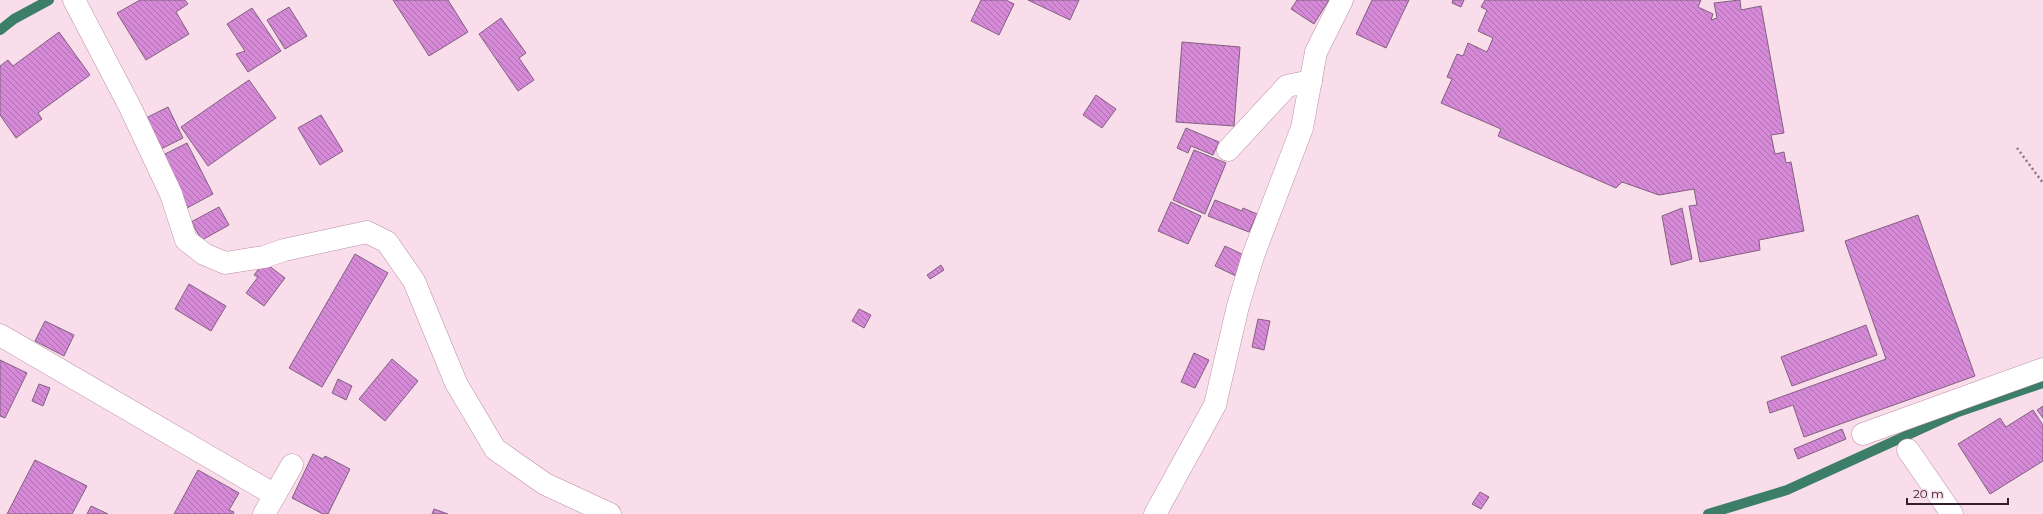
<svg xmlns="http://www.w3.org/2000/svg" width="2043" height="514" viewBox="0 0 2043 514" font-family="Montserrat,sans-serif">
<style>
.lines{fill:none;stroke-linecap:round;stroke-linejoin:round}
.stream{stroke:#3c7e68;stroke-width:10}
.building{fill:url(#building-back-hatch);stroke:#816180}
.minor-casing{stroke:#bb8ea5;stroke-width:23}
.path{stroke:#8e7782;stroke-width:2.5;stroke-dasharray:2 3;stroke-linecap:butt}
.minor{stroke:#fff;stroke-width:22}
</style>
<defs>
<pattern id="building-back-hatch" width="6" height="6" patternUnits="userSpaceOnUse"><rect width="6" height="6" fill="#d589d6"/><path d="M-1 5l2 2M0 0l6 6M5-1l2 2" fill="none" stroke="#ad70ae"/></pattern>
</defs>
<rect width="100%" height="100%" fill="#faddeb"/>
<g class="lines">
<!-- stream -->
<g class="stream">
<polyline points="0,30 14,19 49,0"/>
<polyline points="1708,514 1787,490 1958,412 2043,383"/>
</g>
</g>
<!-- building -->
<g class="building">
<polygon points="140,0 185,0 188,4 176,12 189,34 146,60 117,13"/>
<polygon points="393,0 448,0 468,32 429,56"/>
<polygon points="981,0 1006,0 1014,4 999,35 971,21"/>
<polygon points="1028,0 1079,0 1070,20"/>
<polygon points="1297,0 1329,0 1314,24 1291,9"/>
<polygon points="1372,0 1409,0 1386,48 1356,34"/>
<polygon points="1453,0 1464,0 1461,7 1452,3"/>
<polygon points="1485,0 1701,0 1698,7 1713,14 1711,20 1717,18 1714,3 1740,0 1741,10 1761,6 1784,133 1771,135 1775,154 1784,152 1786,163 1791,162 1804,231 1759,240 1760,250 1700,262 1689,206 1697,205 1694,189 1659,195 1622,182 1616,188 1498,136 1501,129 1441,103 1452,79 1447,77 1457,54 1463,56 1468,43 1487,52 1493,38 1478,31 1487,10 1481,7"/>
<polygon points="289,7 307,36 285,49 267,20"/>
<polygon points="252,8 281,51 248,72 236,54 245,51 227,24"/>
<polygon points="501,18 526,53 519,58 534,80 518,91 479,34"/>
<polygon points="59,32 90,75 38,113 42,119 16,138 0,115 0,66 8,60 13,66"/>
<polygon points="1182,42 1240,47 1234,126 1176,122"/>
<polygon points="249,80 276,118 208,166 181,127"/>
<polygon points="1096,95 1116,109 1102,128 1083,115"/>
<polygon points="168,107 183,138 157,151 142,120"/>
<polygon points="321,115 343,151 320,165 298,128"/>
<polygon points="1186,128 1219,142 1213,155 1191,146 1188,153 1177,148"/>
<polygon points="187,143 213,194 187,208 161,156"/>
<polygon points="1194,150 1226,163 1205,214 1173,200"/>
<polygon points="1215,200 1242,211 1243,208 1257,214 1249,232 1208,216"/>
<polygon points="1171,202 1201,216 1188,244 1158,231"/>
<polygon points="219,207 229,225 202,240 191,222"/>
<polygon points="1682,208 1692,259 1671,265 1662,216"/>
<polygon points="1918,215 1975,376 1804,437 1793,405 1770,413 1767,402 1886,359 1845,241"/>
<polygon points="1225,246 1246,256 1236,276 1215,266"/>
<polygon points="355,254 388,273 322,387 289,368"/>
<polygon points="264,262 285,278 264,306 246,293 258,277 254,275"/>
<polygon points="941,265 944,270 930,279 927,275"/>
<polygon points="189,284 226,306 211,331 175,309"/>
<polygon points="859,309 871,315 864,328 852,321"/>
<polygon points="1258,319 1270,321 1264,350 1252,347"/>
<polygon points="45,321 74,335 64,356 35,341"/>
<polygon points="1866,325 1877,355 1792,386 1781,357"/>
<polygon points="1194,353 1209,360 1195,388 1181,382"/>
<polygon points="392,359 418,381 385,421 359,399"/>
<polygon points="0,360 27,373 5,418 0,416"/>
<polygon points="338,379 352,386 346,400 332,393"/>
<polygon points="39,384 50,388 43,406 32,401"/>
<polygon points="2043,406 2043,418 2037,410"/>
<polygon points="2033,410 2043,425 2043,461 1990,494 1958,444 2000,418 2006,427"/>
<polygon points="1842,429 1846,439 1798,459 1794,449"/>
<polygon points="313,454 323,459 325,456 350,469 328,514 323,514 292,498"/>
<polygon points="35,460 87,486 72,514 7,514"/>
<polygon points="198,470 239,493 229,510 234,512 233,514 174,514"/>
<polygon points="1480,492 1489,497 1481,509 1472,504"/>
<polygon points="91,506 108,514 87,514"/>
<polygon points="434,509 448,514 432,514"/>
</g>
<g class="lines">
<defs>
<g id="minor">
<polyline points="74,0 130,107 171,194 186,240 204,254 225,263 264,257 284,250 367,232 387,242 414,281 456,383 495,449 545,484 610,514"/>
<polyline points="1228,150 1287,86 1311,81"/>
<polyline points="0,335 275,495"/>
<polyline points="1863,434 2043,369"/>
<polyline points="1908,450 1952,514"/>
<polyline points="264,514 292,465"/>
<polyline points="1155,514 1215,405 1238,306 1253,256 1302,128 1316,52 1342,0"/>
</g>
</defs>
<!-- minor casing -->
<use href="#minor" class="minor-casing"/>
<!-- path -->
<polyline class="path" points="2017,148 2043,183"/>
<!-- minor -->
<use href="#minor" class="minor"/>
</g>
<!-- scale -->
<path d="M1907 498v6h101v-6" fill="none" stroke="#322029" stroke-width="2"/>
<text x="1913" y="498" font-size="12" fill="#322029" stroke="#faddeb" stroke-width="3" paint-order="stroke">20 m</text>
</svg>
